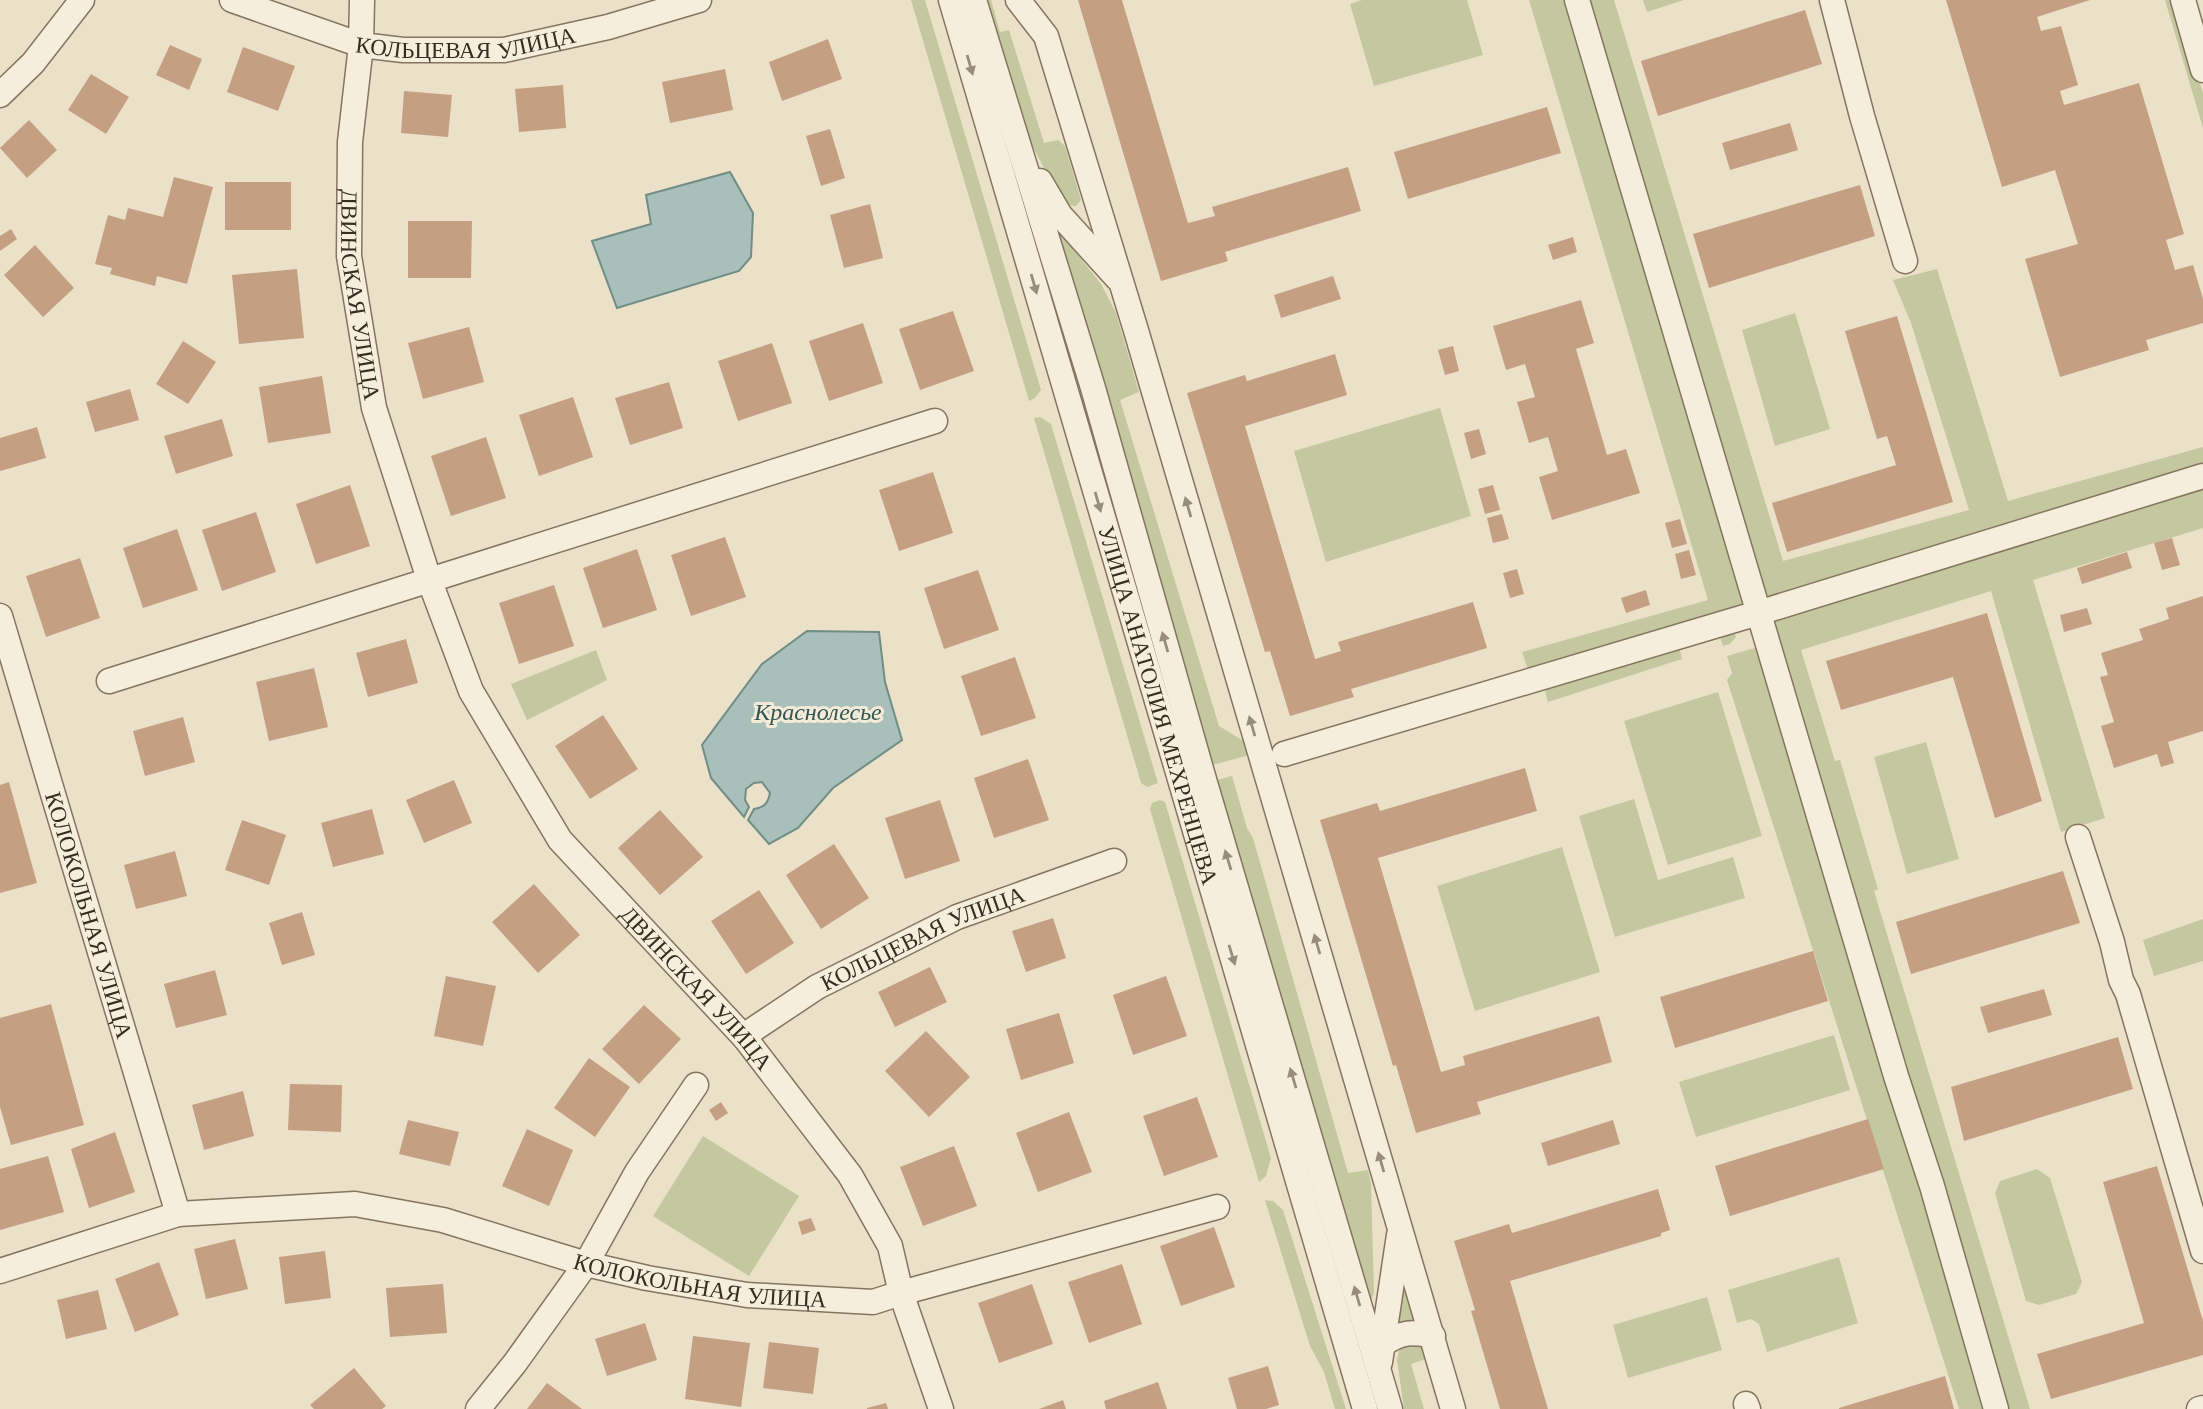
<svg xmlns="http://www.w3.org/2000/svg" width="2203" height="1409" viewBox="0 0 2203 1409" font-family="'Libre Baskerville',serif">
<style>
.green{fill:#c3c89e}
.water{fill:#a9bfb9;stroke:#708d86;stroke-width:2}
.building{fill:#c59f82}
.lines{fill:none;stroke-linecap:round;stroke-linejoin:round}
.minor-casing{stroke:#85745f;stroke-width:27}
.minor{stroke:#f6eedc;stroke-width:24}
.oneway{fill:#968d7e}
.labels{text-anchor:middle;stroke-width:6;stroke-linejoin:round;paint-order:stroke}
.street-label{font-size:23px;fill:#372c21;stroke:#f3ebd8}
.water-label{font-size:24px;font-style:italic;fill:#325654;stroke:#f3ebd8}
</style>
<rect width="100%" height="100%" fill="#ebe1c9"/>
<!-- green -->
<g class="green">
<polygon points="911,0 925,0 1041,390 1035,398 1029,401"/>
<polygon points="983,0 991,0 1000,32 1009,30 1044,143 1058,140 1065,146 1081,200 1076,206 1063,205 1016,114"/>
<polygon points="1362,0 1467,0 1483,55 1374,86 1350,4"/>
<polygon points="1529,0 1614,0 1783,561 1969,510 1911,323 1893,280 1937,269 2008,501 2203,447 2203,528 2033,580 2105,818 2061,832 1991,591 1801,650 1835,761 1840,760 1878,889 1874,891 2030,1409 1959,1409 1727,680 1732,673 1727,656 1762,646 1761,605 1530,675 1522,652 1708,600"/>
<polygon points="1643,0 1684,0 1647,12"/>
<polygon points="2165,0 2176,0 2203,94 2203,128"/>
<polygon points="1047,216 1101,284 1116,313 1139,392 1120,400 1219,726 1247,743 1250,755 1212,765"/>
<polygon points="1795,313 1830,429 1775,446 1742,330"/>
<polygon points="1440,408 1471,516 1326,562 1294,451"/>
<polygon points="1040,417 1051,424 1158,783 1147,787 1141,783 1034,418"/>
<polygon points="1732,627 1736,637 1730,644 1723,646 1720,637 1680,650 1682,659 1548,702 1544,687"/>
<polygon points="596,650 607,680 527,720 511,684"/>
<polygon points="1718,692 1762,836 1668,865 1624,721"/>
<polygon points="1926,742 1959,859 1907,874 1874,757"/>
<polygon points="1232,776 1247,828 1253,838 1348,1173 1368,1170 1371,1183 1374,1293 1371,1300 1217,780"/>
<polygon points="1634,799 1658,880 1733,857 1745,898 1615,937 1579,816"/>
<polygon points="1160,800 1165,802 1271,1158 1266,1176 1259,1182 1150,809 1152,803"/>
<polygon points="1562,847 1600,972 1475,1011 1437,886"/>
<polygon points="2203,919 2203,961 2154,976 2143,940"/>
<polygon points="1834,1035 1850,1090 1696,1137 1679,1082"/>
<polygon points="703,1136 799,1196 749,1276 653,1216"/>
<polygon points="2037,1169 2050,1178 2082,1282 2076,1294 2039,1305 2026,1301 1995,1193 2000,1181"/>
<polygon points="1265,1200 1273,1201 1283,1210 1346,1409 1335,1409 1324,1372 1310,1346"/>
<polygon points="1839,1257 1858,1323 1767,1352 1759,1324 1751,1319 1737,1323 1728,1290"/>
<polygon points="1398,1263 1425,1327 1392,1330"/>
<polygon points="1707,1297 1722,1350 1628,1378 1613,1325"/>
<polygon points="1421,1343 1429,1358 1411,1364 1424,1409 1404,1409 1397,1360 1400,1347"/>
</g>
<!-- water -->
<g class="water">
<polygon points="730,172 753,213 751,257 739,271 617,308 592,241 651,224 646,195"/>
<path d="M807,631l72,1 6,50 17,58 -69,48 -35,40 -29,16 -21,-24 6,-11c11,-2 14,-6 16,-16l-8,-11 -8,1 -8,6 -1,11 4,7 -5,10 -33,-39 -9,-33 60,-81z"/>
</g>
<!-- building -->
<g class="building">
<polygon points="1078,0 1122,0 1188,223 1215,216 1212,207 1348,167 1361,211 1225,252 1228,261 1161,281"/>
<polygon points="1946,0 2090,0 2037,17 2041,31 2061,26 2078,85 2060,91 2064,105 2139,83 2184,234 2166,240 2175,270 2193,265 2203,299 2203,323 2146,340 2149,350 2060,377 2025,259 2078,244 2055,170 2002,187"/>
<polygon points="1805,10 1822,64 1658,116 1641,61"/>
<polygon points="828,39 842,79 782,101 769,62"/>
<polygon points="170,45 202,59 189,90 156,75"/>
<polygon points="243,47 295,66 278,111 227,92"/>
<polygon points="725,69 733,110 670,123 662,82"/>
<polygon points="91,74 129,97 106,134 68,110"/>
<polygon points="563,85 566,128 519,132 515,89"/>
<polygon points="404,91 452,95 448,137 401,133"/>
<polygon points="1547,107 1561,153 1408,199 1394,152"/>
<polygon points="29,120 57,150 27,178 0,148"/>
<polygon points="1790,123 1798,150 1730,170 1722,143"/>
<polygon points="830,129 845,178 821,186 806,136"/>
<polygon points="174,177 213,187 187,284 157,276 155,286 110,274 112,268 95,264 108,215 125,220 128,208 163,217"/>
<rect x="225" y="182" width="66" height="48"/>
<polygon points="1860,185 1875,236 1709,288 1693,234"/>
<polygon points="870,204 883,258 844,268 830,215"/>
<polygon points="408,221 472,221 471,278 408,278"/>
<polygon points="11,229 17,239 0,251 0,236"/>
<polygon points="1573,237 1577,252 1553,260 1548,245"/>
<polygon points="35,245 74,288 43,317 4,275"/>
<polygon points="297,269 304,338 239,344 232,275"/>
<polygon points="1333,276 1341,299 1281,318 1274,295"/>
<polygon points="1581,300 1594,343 1576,349 1607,455 1626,449 1640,493 1552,520 1539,477 1558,471 1548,437 1529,443 1517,402 1535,397 1525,364 1506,370 1493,326"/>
<polygon points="953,311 974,371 920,390 899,329"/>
<polygon points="1897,316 1953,502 1787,552 1772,503 1896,465 1887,436 1877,439 1845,331"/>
<polygon points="863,323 883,383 829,401 809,341"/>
<polygon points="469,327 484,382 423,399 408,343"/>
<polygon points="183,341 216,362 188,404 156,384"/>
<polygon points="772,343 792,403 738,421 718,361"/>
<polygon points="1453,346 1459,371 1445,375 1438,350"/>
<polygon points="1335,354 1347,395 1245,426 1315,659 1341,651 1338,642 1473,602 1487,648 1351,689 1354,697 1290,716 1270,651 1265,652 1187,393 1245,375 1247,381"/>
<polygon points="322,376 331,433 268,443 259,387"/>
<polygon points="669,382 683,428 630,445 615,398"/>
<polygon points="130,389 139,420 95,432 86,402"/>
<polygon points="573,397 593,457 539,476 519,415"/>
<polygon points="222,419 233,456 176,474 164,436"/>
<polygon points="37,427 46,458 0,471 0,438"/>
<polygon points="1479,429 1486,454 1471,459 1464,433"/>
<polygon points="486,437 506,498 451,516 431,456"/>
<polygon points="933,472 953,533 899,551 879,490"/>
<polygon points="350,485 370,546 316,564 296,504"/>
<polygon points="1493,485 1500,510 1485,514 1478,489"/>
<polygon points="256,512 276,572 222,591 202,530"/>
<polygon points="1502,514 1509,539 1493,543 1487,518"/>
<polygon points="1680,519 1687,544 1672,548 1665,523"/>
<polygon points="177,529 198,590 143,608 123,548"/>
<polygon points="725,537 746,597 691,616 671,555"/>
<polygon points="2172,538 2180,565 2162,570 2154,543"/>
<polygon points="637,549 657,610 603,628 583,568"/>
<polygon points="1689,550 1696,575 1681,579 1675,554"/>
<polygon points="2127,552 2132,568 2082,584 2077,568"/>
<polygon points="80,558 100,618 46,637 26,576"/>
<polygon points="1517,569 1524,594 1510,598 1503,573"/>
<polygon points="978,570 999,630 944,649 924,588"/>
<polygon points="554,585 574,646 519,664 499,603"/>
<polygon points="1646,590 1650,605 1626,613 1621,598"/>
<polygon points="2203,596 2203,731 2168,742 2174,763 2161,767 2157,754 2114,768 2101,726 2114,722 2100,677 2108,675 2101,653 2143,640 2139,629 2169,619 2166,608"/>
<polygon points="2087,608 2092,624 2064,632 2060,615"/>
<polygon points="1987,613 2042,801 1995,818 1953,677 1841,710 1826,661"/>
<polygon points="406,639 418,683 368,697 356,653"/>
<polygon points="1015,657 1036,718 981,736 961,676"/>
<polygon points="314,668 328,727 269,741 256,682"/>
<polygon points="603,715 638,769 590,799 555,746"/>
<polygon points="183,717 195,762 145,776 133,731"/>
<polygon points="1028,759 1049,820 994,838 974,778"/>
<polygon points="1525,768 1537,811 1378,858 1441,1072 1465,1065 1463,1056 1599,1016 1612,1062 1477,1102 1481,1114 1416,1133 1396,1065 1393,1066 1320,820 1377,803 1380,811"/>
<polygon points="454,780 472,823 424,843 406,800"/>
<polygon points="9,782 37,883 0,893 0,785"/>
<polygon points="940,800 960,861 905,879 885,818"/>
<polygon points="372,809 384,854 333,867 321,823"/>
<polygon points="660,810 703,857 660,895 618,848"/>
<polygon points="242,820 286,835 269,885 225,870"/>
<polygon points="834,844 869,898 821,929 786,875"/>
<polygon points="175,851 187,896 136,909 124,865"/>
<polygon points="2063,871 2080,923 1911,974 1896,922"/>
<polygon points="534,884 580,935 538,973 492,922"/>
<polygon points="759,890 794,943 746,974 711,921"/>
<polygon points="302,912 315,955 282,965 269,923"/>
<polygon points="1053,918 1066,958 1026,972 1012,931"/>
<polygon points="1813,951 1828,1001 1675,1048 1660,997"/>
<polygon points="930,967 947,1002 895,1027 878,992"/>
<polygon points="215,970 227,1015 176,1028 164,984"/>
<polygon points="446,976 496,986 483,1046 434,1036"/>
<polygon points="1166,976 1187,1036 1133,1055 1113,995"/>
<polygon points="2044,989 2052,1015 1988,1033 1980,1007"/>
<polygon points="51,1004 84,1125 11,1145 0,1107 0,1018"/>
<polygon points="644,1005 681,1039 639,1084 602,1049"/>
<polygon points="1059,1013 1074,1063 1021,1080 1006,1029"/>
<polygon points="926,1031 970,1077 929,1117 885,1071"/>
<polygon points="2118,1037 2133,1089 1964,1141 1951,1087"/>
<polygon points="589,1058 630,1087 595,1137 554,1108"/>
<polygon points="290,1084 342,1085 341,1132 288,1130"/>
<polygon points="243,1091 254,1136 204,1150 192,1105"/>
<polygon points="1197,1097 1218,1157 1164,1176 1143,1116"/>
<polygon points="721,1102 728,1113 716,1121 709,1110"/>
<polygon points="1069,1112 1092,1172 1038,1192 1016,1133"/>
<polygon points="1868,1119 1884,1169 1730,1216 1715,1166"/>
<polygon points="408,1120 459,1132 450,1166 399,1154"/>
<polygon points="1613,1120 1620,1144 1548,1166 1541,1143"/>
<polygon points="527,1129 573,1150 549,1206 502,1186"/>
<polygon points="115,1132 135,1192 89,1208 71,1149"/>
<polygon points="954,1146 977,1206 923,1226 900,1167"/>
<polygon points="48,1156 64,1212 0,1230 0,1169"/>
<polygon points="2157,1166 2203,1321 2203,1355 2051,1399 2037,1354 2144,1323 2103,1182"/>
<polygon points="1658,1189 1670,1230 1661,1233 1661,1236 1510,1281 1548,1409 1500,1409 1471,1311 1475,1310 1454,1241 1509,1224 1512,1233"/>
<polygon points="811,1218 816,1230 802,1235 798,1222"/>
<polygon points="1214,1227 1235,1287 1181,1306 1160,1246"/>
<polygon points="235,1239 248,1289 206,1299 194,1249"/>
<polygon points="325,1251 331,1298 285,1304 279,1257"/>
<polygon points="159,1262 179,1315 135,1332 115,1279"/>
<polygon points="1122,1264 1142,1324 1089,1343 1068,1282"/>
<polygon points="443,1284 447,1333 390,1337 386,1288"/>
<polygon points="1032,1284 1053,1344 999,1363 978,1303"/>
<polygon points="98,1290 107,1329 66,1339 57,1300"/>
<polygon points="645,1323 657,1360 607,1376 595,1339"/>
<polygon points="693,1336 750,1343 741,1407 685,1399"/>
<polygon points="769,1342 819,1348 813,1394 763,1388"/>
<polygon points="1268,1366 1279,1405 1266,1409 1237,1409 1228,1378"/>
<polygon points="354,1368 386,1406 382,1409 314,1409 310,1405"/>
<polygon points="1945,1376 1954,1409 1839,1409 1839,1408"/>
<polygon points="1158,1382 1167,1409 1106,1409 1104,1401"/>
<polygon points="547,1383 582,1409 527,1409"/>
<polygon points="1063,1400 1066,1409 1039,1409"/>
<polygon points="886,1403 888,1409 867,1409 867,1408"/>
</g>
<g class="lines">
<defs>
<g id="minor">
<path id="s1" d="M232,0l129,45 42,5h101l104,-23 91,-27"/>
<path id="s2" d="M362,0l-1,45 -11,97 -1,114 25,152 55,171 42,112 89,149 185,198 105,137 40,71 11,47 40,116"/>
<path id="s3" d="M951,0l414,1409"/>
<polyline points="974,0 1093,388 1203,776 1390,1409"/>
<polyline points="1018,0 1046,36 1135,327 1453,1409"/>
<polyline points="1577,0 1896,1076 1932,1186 1996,1409"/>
<polyline points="1832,0 1862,116 1905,261"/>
<polyline points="2183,0 2203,70"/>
<polyline points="0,95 33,63 82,0"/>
<polyline points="1040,181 1060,215 1117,278"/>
<path id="s4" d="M0,616l178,598"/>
<polyline points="109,681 935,421"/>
<polyline points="1284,754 1758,613 2203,476"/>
<polyline points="2078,837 2112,942 2121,980 2128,994 2203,1251"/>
<path id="s5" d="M745,1038l9,-9 63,-42 140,-70 157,-56"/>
<path id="s6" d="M0,1271l178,-57 177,-10 88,16 143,44 61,14 100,17 126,7 28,-9 316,-86"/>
<path d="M1382,1345c18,-13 30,-14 51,-9"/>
<polyline points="1380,1362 1399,1235"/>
<polyline points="1746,1404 1748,1409"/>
<polyline points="478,1409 515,1363 586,1264 637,1172 696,1085"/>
<polyline points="2199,1409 2203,1408"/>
</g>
</defs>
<!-- minor casing -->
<use href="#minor" class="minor-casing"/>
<!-- minor -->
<use href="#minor" class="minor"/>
</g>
<!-- one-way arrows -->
<defs><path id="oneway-solid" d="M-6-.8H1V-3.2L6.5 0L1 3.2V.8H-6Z" transform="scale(1.75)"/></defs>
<g class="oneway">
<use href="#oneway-solid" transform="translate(970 65) rotate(74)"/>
<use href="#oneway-solid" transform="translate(1034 284) rotate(74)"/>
<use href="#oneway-solid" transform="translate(1098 502) rotate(74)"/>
<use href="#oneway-solid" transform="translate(1188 507) rotate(-106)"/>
<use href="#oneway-solid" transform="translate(1165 642) rotate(-106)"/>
<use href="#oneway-solid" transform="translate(1252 726) rotate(-106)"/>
<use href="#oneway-solid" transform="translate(1228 860) rotate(-107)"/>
<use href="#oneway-solid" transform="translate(1317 944) rotate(-106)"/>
<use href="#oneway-solid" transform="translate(1232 955) rotate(73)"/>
<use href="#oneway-solid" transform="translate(1293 1078) rotate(-107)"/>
<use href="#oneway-solid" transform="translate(1381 1162) rotate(-106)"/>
<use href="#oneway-solid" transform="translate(1357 1296) rotate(-106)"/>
</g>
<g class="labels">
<!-- street labels -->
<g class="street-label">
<text dy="8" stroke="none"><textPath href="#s1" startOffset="242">КОЛЬЦЕВАЯ УЛИЦА</textPath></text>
<text dy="8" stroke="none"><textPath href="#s2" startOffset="296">ДВИНСКАЯ УЛИЦА</textPath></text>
<text dy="8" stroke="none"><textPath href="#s3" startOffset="735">УЛИЦА АНАТОЛИЯ МЕХРЕНЦЕВА</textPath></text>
<text dy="8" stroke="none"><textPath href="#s4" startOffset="312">КОЛОКОЛЬНАЯ УЛИЦА</textPath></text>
<text dy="8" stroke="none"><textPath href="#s5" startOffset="205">КОЛЬЦЕВАЯ УЛИЦА</textPath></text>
<text dy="8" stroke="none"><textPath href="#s2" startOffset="1085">ДВИНСКАЯ УЛИЦА</textPath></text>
<text dy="8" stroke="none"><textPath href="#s6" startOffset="719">КОЛОКОЛЬНАЯ УЛИЦА</textPath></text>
</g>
<!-- water labels -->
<g class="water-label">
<text x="818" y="720">Краснолесье</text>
</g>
</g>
</svg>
